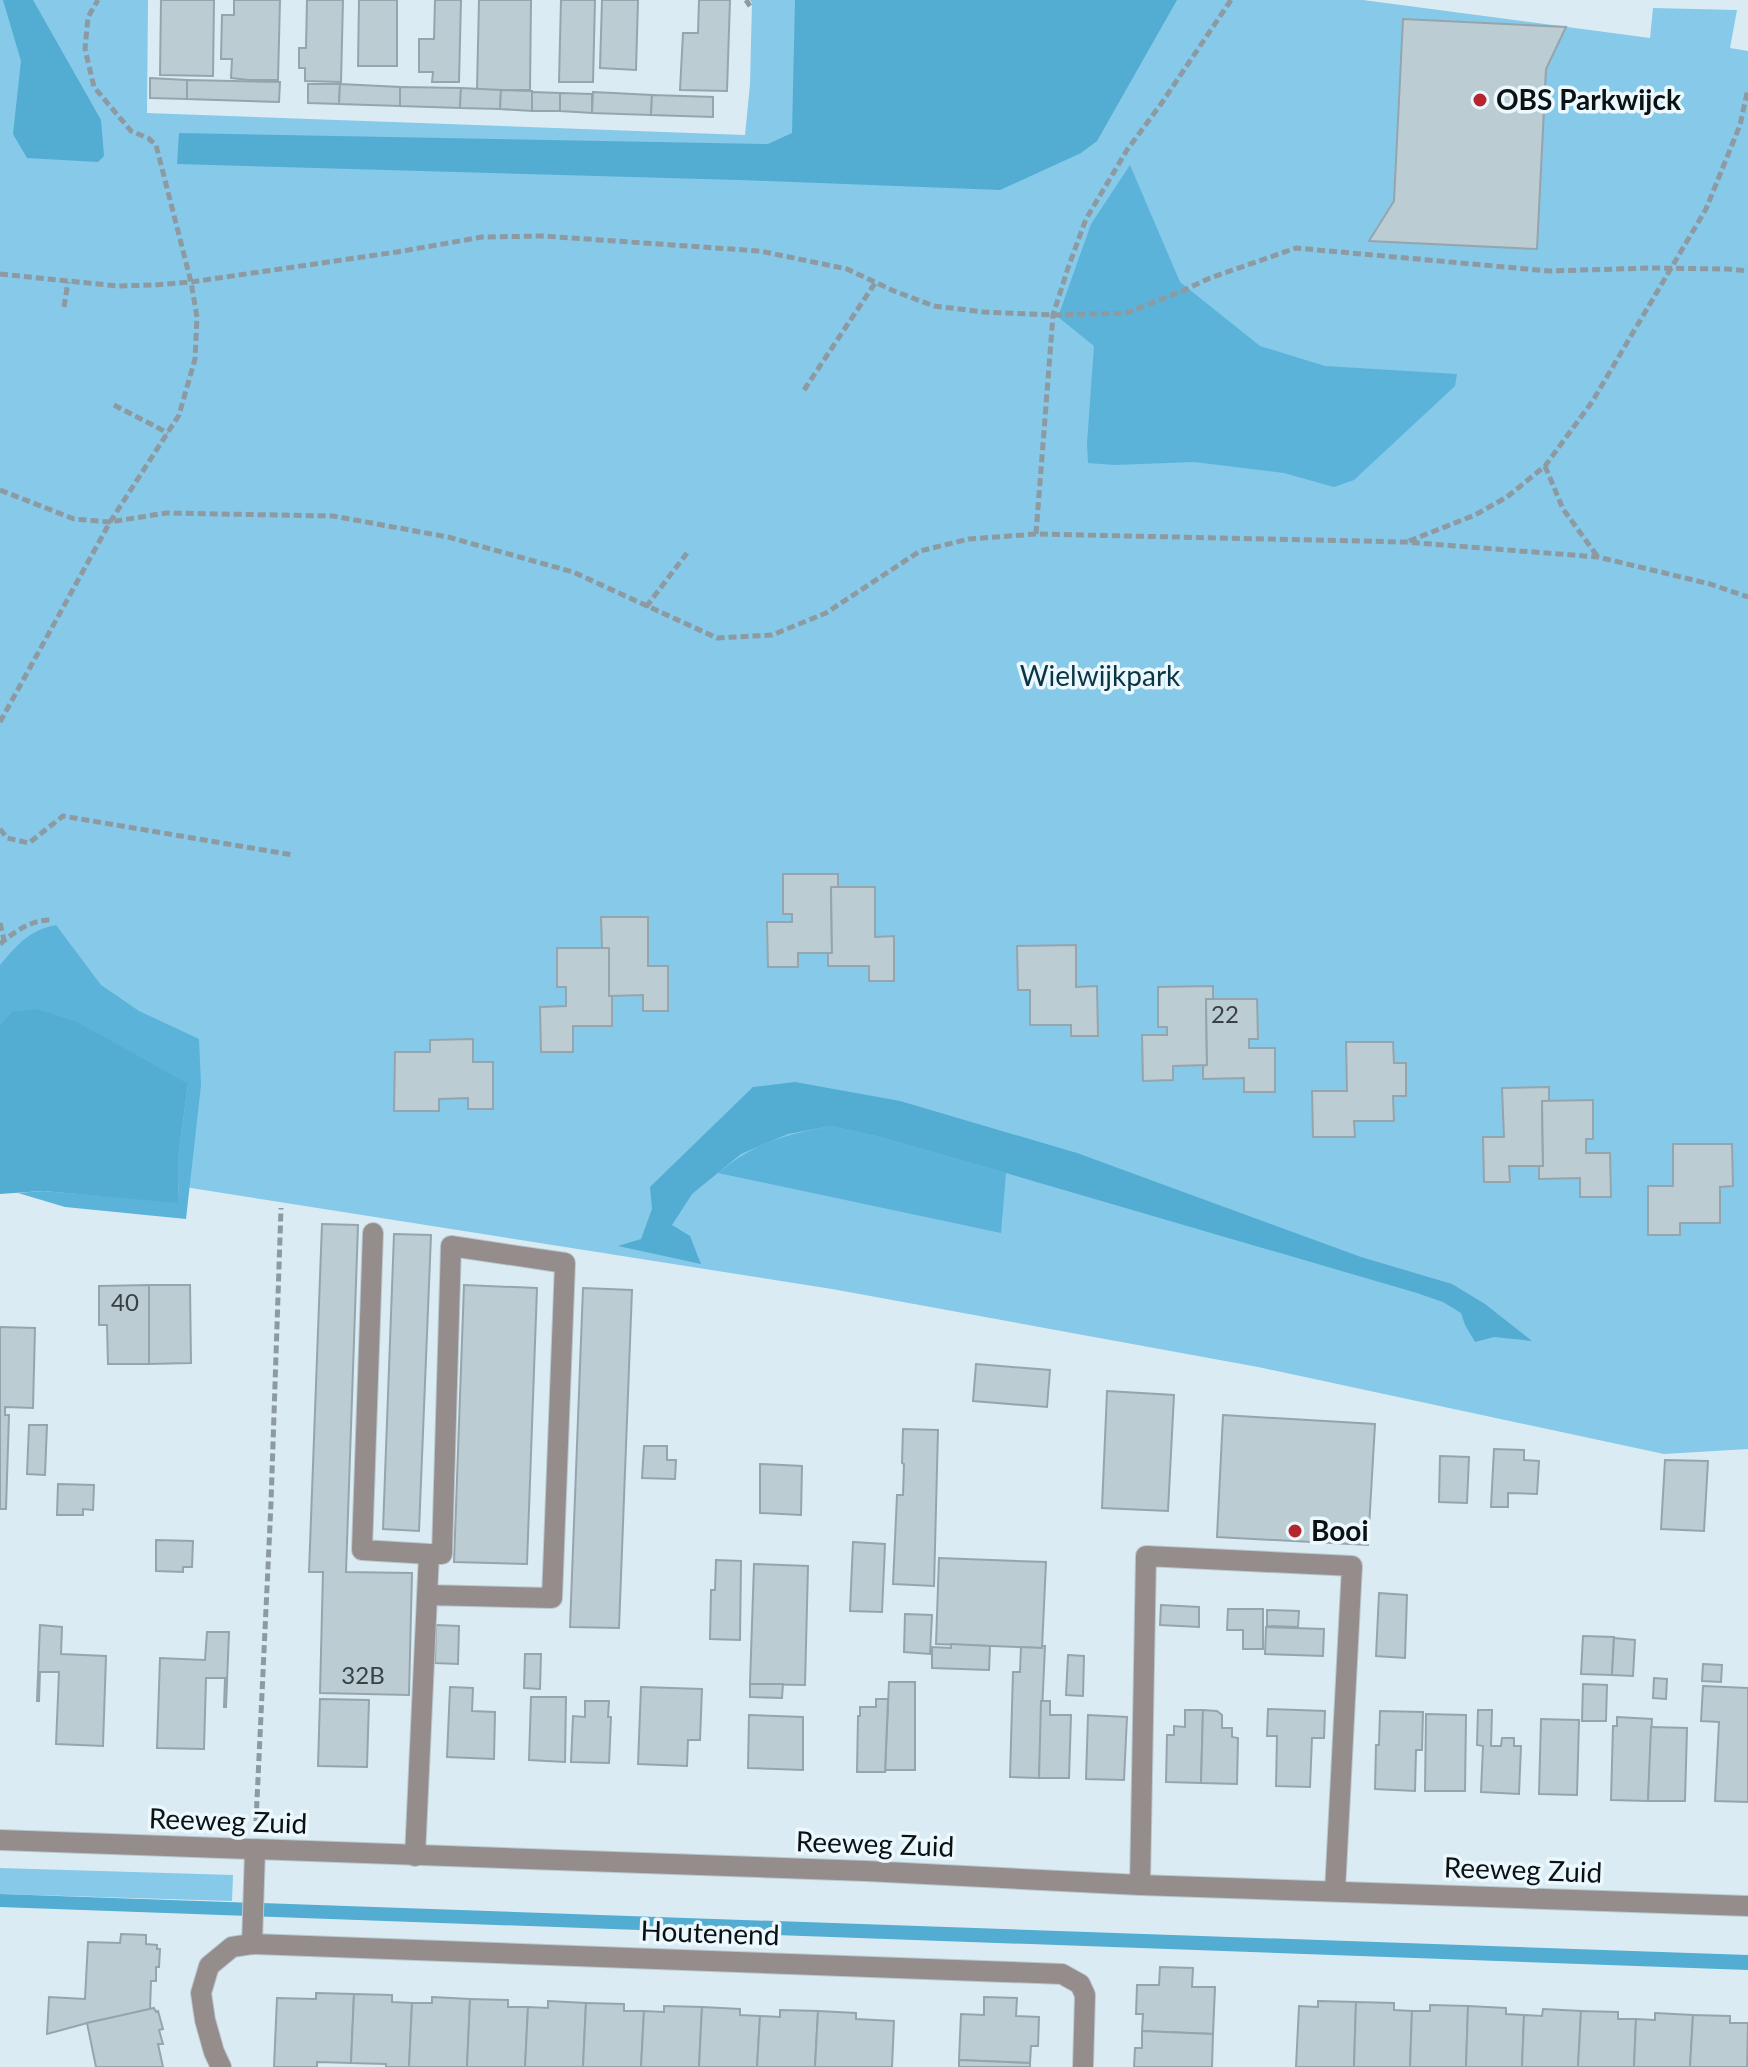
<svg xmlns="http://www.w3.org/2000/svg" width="1748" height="2067" viewBox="0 0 1748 2067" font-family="Lato,sans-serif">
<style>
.green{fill:#86c9e9}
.forest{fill:#5bb3da}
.water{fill:#53acd2}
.building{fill:#bcccd3;stroke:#96a5ad;stroke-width:2}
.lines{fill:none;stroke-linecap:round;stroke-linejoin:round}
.service-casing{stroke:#bac8cf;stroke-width:22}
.minor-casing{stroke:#bac8cf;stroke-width:22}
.path{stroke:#8e9aa1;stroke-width:5;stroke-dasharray:8 4;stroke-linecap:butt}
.service{stroke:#958d8c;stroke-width:20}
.minor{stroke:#958d8c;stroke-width:20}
.poi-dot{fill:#b6252d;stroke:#ebf8fe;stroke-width:3}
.labels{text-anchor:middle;stroke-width:7;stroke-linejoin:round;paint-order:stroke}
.number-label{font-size:24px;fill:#384044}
.poi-label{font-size:28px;font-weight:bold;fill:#0c1114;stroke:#ebf8fe;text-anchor:start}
.park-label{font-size:28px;fill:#0b3444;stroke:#ebf8fe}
.street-label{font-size:28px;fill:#0c1114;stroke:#ebf8fe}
</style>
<rect width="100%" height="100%" fill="#dbebf3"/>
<!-- green -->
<g class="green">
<polygon points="0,0 148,0 147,113 745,135 750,84 752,3 750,0 1363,0 1650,38 1653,8 1737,10 1730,48 1748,51 1748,1449 1664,1454 1258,1367 832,1289 0,1158"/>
<polygon points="0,1868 233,1875 232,1901 0,1894"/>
</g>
<!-- forest -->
<g class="forest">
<polygon points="1130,165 1180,282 1260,346 1325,366 1457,374 1455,386 1354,480 1334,487 1284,473 1194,462 1115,465 1088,463 1087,443 1094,346 1058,317 1091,224"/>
<path d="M56,925l45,60 38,26 60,28 2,46 -15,134 -121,-12 -47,-14 25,-2 136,11 -1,-45 10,-72 -112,-64 -40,-12 -36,17v-61c18,-21 28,-34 56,-40z"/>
<path d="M831,1126l49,11 126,36 -5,60 -283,-60c38,-31 66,-38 113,-47z"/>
</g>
<!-- water -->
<g class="water">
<polygon points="3,0 33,0 101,120 104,156 98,162 27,158 13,134 21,61"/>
<polygon points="795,0 1177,0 1097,141 1081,153 1000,190 740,180 177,164 179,133 768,144 792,133"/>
<polygon points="37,1009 76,1021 188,1084 178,1157 179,1203 43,1191 0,1194 0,1026 12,1012"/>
<polygon points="795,1082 900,1101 1077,1153 1361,1257 1452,1284 1485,1304 1532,1341 1494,1337 1475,1342 1465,1325 1461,1313 1443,1302 1417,1293 1006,1173 880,1137 831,1126 788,1134 741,1154 692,1194 672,1225 690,1236 701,1264 618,1246 641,1239 652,1209 650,1187 753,1087"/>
<polygon points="0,1894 1748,1955 1748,1970 0,1907"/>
</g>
<!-- building -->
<g class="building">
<polygon points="161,0 214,0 213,76 160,75"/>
<polygon points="234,0 280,0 278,80 249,80 231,78 232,59 221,59 222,15 234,15"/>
<polygon points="307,0 343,0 341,82 305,81 305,68 299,68 299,48 306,48"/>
<polygon points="359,0 397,0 397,66 358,66"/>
<polygon points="435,0 461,0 459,82 432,82 433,72 419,72 419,39 434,39"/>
<polygon points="479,0 531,0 530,90 477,90"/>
<polygon points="561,0 595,0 593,82 559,82"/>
<polygon points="602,0 638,0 636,70 600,68"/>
<polygon points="699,0 730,0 727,91 680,90 683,33 698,33"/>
<polygon points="1403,19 1566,27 1546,69 1537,249 1369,241 1394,201"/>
<polygon points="150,78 187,80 187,99 150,98"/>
<polygon points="187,80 280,82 279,102 187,99"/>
<polygon points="308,84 340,84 339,104 308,103"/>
<polygon points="340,84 400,87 400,106 339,104"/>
<polygon points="400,87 461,88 460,108 400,106"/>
<polygon points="461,88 501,90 500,109 460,108"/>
<polygon points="501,90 532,91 532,111 500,109"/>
<polygon points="532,92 560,93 560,111 532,111"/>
<polygon points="593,92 652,95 651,115 592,113"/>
<polygon points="560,93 592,94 592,113 560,111"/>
<polygon points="652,95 713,97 713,117 651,115"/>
<polygon points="783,874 838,874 838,887 831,887 832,953 798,953 798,967 768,967 767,922 792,922 792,914 783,914"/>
<polygon points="831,887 875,887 875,937 894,936 894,981 869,981 869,966 828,966 828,953 832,953"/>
<polygon points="601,917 648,917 648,966 668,966 668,1011 643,1011 643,995 609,996 609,948 602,948"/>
<polygon points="1076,945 1076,987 1097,986 1098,1036 1071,1036 1071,1025 1030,1025 1030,990 1018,990 1017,946"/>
<polygon points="557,948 609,948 609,996 612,996 612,1026 573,1026 573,1052 541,1052 540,1007 566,1006 566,987 557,987"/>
<polygon points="1213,986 1213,1000 1206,999 1207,1065 1173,1066 1173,1080 1143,1081 1142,1035 1167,1035 1167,1027 1158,1027 1158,987"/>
<polygon points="1206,999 1257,999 1258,1039 1249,1039 1249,1048 1275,1048 1275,1092 1244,1092 1244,1078 1203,1079 1203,1066 1207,1065"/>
<polygon points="473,1039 473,1062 493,1062 493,1109 468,1109 468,1098 439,1099 439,1111 394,1111 395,1052 430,1052 430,1040"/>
<polygon points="1346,1042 1393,1042 1394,1063 1406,1063 1406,1096 1393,1096 1394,1121 1354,1121 1355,1137 1313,1137 1312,1091 1347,1091"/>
<polygon points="1549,1087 1549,1101 1542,1101 1543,1166 1509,1166 1510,1182 1484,1182 1483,1137 1504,1137 1502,1088"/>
<polygon points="1593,1100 1593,1139 1586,1139 1586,1153 1610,1153 1611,1197 1580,1197 1580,1178 1539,1179 1539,1166 1543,1166 1542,1101"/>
<polygon points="1673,1144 1732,1144 1733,1186 1720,1187 1720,1223 1680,1223 1680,1235 1648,1235 1648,1186 1673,1186"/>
<polygon points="322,1224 358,1225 346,1572 412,1573 409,1695 320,1693 323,1572 309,1572"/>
<polygon points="394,1234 431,1235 419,1531 383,1529"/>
<polygon points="149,1285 190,1285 191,1363 149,1364"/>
<polygon points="149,1285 149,1364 108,1364 107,1325 99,1325 99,1286"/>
<polygon points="464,1285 537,1288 527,1564 454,1562"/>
<polygon points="583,1288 632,1290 619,1628 570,1627"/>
<polygon points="0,1327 35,1328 33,1408 5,1407 5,1415 9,1415 6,1509 0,1509"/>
<polygon points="976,1364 1050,1370 1047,1407 973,1401"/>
<polygon points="1107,1391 1174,1395 1168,1511 1102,1508"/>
<polygon points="1223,1415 1375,1424 1368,1545 1217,1537"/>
<polygon points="29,1425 47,1425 45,1475 27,1474"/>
<polygon points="903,1429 938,1430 934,1586 893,1584 897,1495 903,1495 904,1464 902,1463"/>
<polygon points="644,1446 667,1446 667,1460 676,1460 675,1479 642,1478"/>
<polygon points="1494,1449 1524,1450 1524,1460 1539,1461 1537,1494 1508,1493 1508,1507 1491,1507"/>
<polygon points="1440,1456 1469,1457 1467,1503 1439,1502"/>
<polygon points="1665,1460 1708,1461 1704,1531 1661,1529"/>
<polygon points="760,1464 802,1466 801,1515 760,1513"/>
<polygon points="58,1484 94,1485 93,1510 83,1509 83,1515 57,1515"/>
<polygon points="156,1540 193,1541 192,1567 183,1567 183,1572 156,1571"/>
<polygon points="853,1542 885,1544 882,1612 850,1611"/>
<polygon points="939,1558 1046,1562 1042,1648 936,1644"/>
<polygon points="716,1560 741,1561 740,1640 710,1639 711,1590 715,1590"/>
<polygon points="754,1564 808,1566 805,1685 750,1684"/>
<polygon points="1379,1593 1407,1595 1405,1658 1376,1656"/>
<polygon points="1161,1605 1199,1607 1199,1627 1160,1625"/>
<polygon points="1228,1609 1263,1609 1263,1649 1243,1649 1243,1630 1227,1630"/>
<polygon points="1267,1610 1299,1611 1298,1627 1267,1626"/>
<polygon points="905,1614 932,1615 930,1654 904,1652"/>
<polygon points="40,1625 62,1627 61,1654 106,1656 103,1746 56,1744 59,1672 40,1672 39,1701 37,1701"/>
<polygon points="436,1625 459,1626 458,1664 435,1663"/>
<polygon points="1266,1627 1324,1629 1323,1656 1265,1654"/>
<polygon points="207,1632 229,1632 226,1707 224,1707 225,1678 206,1678 204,1749 157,1748 160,1658 205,1660"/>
<polygon points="1583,1636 1614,1637 1612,1675 1581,1674"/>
<polygon points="1614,1638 1635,1640 1633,1676 1612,1675"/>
<polygon points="951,1644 990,1646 989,1670 932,1668 932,1647 951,1648"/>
<polygon points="1042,1646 1045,1646 1039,1778 1010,1777 1013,1672 1020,1672 1021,1647 1042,1648"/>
<polygon points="525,1654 541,1654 540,1689 524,1688"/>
<polygon points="1068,1655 1084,1656 1083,1696 1066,1695"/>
<polygon points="1703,1664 1722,1665 1721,1682 1702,1681"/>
<polygon points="1654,1678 1667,1679 1666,1699 1653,1698"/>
<polygon points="889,1682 915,1682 915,1770 886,1770 885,1772"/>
<polygon points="750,1684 783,1684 782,1698 750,1697"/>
<polygon points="1583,1684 1607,1685 1606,1721 1582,1721"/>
<polygon points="1703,1686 1748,1688 1748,1802 1715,1801 1719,1722 1701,1721"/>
<polygon points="450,1687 473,1688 472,1711 495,1712 494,1759 447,1757"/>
<polygon points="641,1687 702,1689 700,1740 688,1740 687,1766 638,1764"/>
<polygon points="531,1697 566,1697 565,1762 529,1760"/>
<polygon points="320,1699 369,1700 367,1767 318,1766"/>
<polygon points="876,1699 888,1699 885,1772 857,1772 858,1716 860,1716 860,1707 876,1707"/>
<polygon points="585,1701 609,1701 608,1717 611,1717 609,1763 571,1762 573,1716 585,1717"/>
<polygon points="1041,1701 1050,1701 1050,1715 1071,1715 1069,1778 1039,1778"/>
<polygon points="1268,1709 1325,1711 1324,1738 1312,1738 1310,1787 1276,1786 1277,1736 1267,1736"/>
<polygon points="1185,1710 1203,1710 1201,1783 1166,1782 1167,1735 1174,1735 1174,1726 1185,1727"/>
<polygon points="1203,1710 1217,1711 1222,1715 1222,1728 1232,1728 1232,1737 1238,1738 1237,1784 1201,1783"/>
<polygon points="1478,1710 1492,1710 1491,1746 1501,1746 1502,1738 1514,1738 1514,1746 1521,1746 1519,1794 1481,1792 1483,1746 1477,1745"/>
<polygon points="1380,1711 1423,1712 1422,1750 1416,1750 1415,1791 1375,1789 1376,1745 1379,1745"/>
<polygon points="1426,1714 1466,1715 1465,1791 1425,1791"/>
<polygon points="749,1715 803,1717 803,1770 748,1768"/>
<polygon points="1088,1715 1127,1717 1124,1780 1086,1779"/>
<polygon points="1617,1717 1652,1719 1648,1801 1611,1800 1613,1726 1617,1726"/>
<polygon points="1541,1719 1579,1720 1577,1795 1539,1794"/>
<polygon points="1651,1727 1687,1728 1685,1801 1648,1801"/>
<polygon points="121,1934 146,1935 146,1944 157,1945 157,1949 160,1949 159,1967 156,1967 156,1981 151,1981 150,2010 91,2022 47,2034 49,1997 85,1999 88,1942 120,1943"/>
<polygon points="1160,1967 1193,1968 1192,1987 1215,1987 1213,2034 1142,2031 1143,2014 1136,2014 1137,1985 1159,1985"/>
<polygon points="316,1993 354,1994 351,2063 317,2062 317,2067 274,2067 277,1998 316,1999"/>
<polygon points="354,1994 392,1995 392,2002 412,2003 409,2067 386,2067 386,2064 351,2063"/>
<polygon points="432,1997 470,1999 467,2067 409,2067 412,2003 432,2003"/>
<polygon points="984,1997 1017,1998 1016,2016 1039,2017 1038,2046 1031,2046 1030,2063 959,2060 961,2014 984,2015"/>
<polygon points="470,1999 508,2000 508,2007 528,2007 525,2067 467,2067"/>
<polygon points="548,2001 586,2003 583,2067 525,2067 528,2007 548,2008"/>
<polygon points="1318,2001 1356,2002 1354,2067 1296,2067 1299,2006 1318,2007"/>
<polygon points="1356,2002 1394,2003 1394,2010 1412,2011 1410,2067 1354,2067"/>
<polygon points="586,2003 624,2004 624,2011 644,2011 641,2067 583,2067"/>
<polygon points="1430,2005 1468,2006 1466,2067 1410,2067 1412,2011 1430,2011"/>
<polygon points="664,2006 702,2007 699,2067 641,2067 644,2011 664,2012"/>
<polygon points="1468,2006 1506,2008 1506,2014 1524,2015 1522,2067 1466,2067"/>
<polygon points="702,2007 740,2009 740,2015 760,2016 757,2067 699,2067"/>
<polygon points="154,2008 156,2012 158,2011 163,2029 159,2030 163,2044 158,2044 163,2067 96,2067 87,2023"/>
<polygon points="1543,2009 1581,2011 1578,2067 1522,2067 1524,2015 1542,2016"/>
<polygon points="780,2010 818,2011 815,2067 757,2067 760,2016 780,2017"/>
<polygon points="818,2011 856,2013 856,2019 894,2021 892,2067 815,2067"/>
<polygon points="1581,2011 1618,2012 1618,2019 1636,2019 1634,2067 1578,2067"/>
<polygon points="1655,2013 1693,2015 1690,2067 1634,2067 1636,2019 1655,2020"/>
<polygon points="1693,2015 1730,2016 1730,2023 1748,2023 1747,2067 1690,2067"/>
<polygon points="1142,2031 1213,2034 1212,2067 1134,2067 1135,2048 1142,2048"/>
<polygon points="959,2060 1030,2063 1030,2067 959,2067"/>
</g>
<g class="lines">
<defs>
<g id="service">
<polyline points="373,1233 362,1550 429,1554"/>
<polyline points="415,1856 429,1554 442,1554 451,1246 565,1263 552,1598 427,1595"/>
<polyline points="1140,1885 1146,1556 1352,1566 1335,1891"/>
</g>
<g id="minor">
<polyline points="0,1840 866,1871 1140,1885 1748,1906"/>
<polyline points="252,1944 255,1850"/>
<polyline points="221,2067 214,2052 205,2020 201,1993 209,1966 232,1947 252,1944 1062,1974 1080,1984 1085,1995 1083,2067"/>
</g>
</defs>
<!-- service casing -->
<use href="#service" class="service-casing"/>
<!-- minor casing -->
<use href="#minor" class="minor-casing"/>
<!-- path -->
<g class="path">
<polyline points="746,0 750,6"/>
<polyline points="0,274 117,286 155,285 191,282 397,252 482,237 543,236 760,251 847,269 894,291 934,306 984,312 1053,315 1126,313 1180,292 1210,278 1296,248 1549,271 1652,268 1728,269 1748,271"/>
<polyline points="64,307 68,282"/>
<polyline points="804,390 875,283"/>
<polyline points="114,405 168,433"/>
<polyline points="1545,466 1563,509 1598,557"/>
<polyline points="0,490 74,519 110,522 166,513 333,516 448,537 573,572 717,638 772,635 826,613 920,551 969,539 1036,534 1405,542 1598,557 1710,584 1748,597"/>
<polyline points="1036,534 1053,315 1068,268 1086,219 1127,150 1161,104 1231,0"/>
<polyline points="1409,541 1475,515 1507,497 1545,466 1592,402 1706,209 1740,125 1748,89"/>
<polyline points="646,607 687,553"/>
<polyline points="0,722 110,522 179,415 195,359 197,317 191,282 156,145 148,138 131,131 94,87 85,49 88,17 98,0"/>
<polyline points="0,829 7,838 29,843 63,816 293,855"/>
<polyline points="0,923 4,940"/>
<path d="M0,944c14,-12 32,-25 52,-24"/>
<polyline points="256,1821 271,1503 281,1208"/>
</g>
<!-- service -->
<use href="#service" class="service"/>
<!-- minor -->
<use href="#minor" class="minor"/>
</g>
<!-- markers -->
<g class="poi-dot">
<circle cx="1480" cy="100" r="8"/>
<circle cx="1295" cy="1531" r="8"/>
</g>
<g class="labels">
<!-- number labels -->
<g class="number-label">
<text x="1225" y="1023">22</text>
<text x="125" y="1311">40</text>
<text x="363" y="1684">32B</text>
</g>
<!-- poi labels -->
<g class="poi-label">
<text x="1496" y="110">OBS Parkwijck</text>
<text x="1311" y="1541">Booi</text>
</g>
<!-- park labels -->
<g class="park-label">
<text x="1100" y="686">Wielwijkpark</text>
</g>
<!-- street labels -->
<g class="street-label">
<text transform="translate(228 1821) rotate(2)" y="10">Reeweg Zuid</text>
<text transform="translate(875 1844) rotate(2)" y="10">Reeweg Zuid</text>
<text transform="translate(1523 1870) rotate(2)" y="10">Reeweg Zuid</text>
<text transform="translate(710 1933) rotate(2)" y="10">Houtenend</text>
</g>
</g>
</svg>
